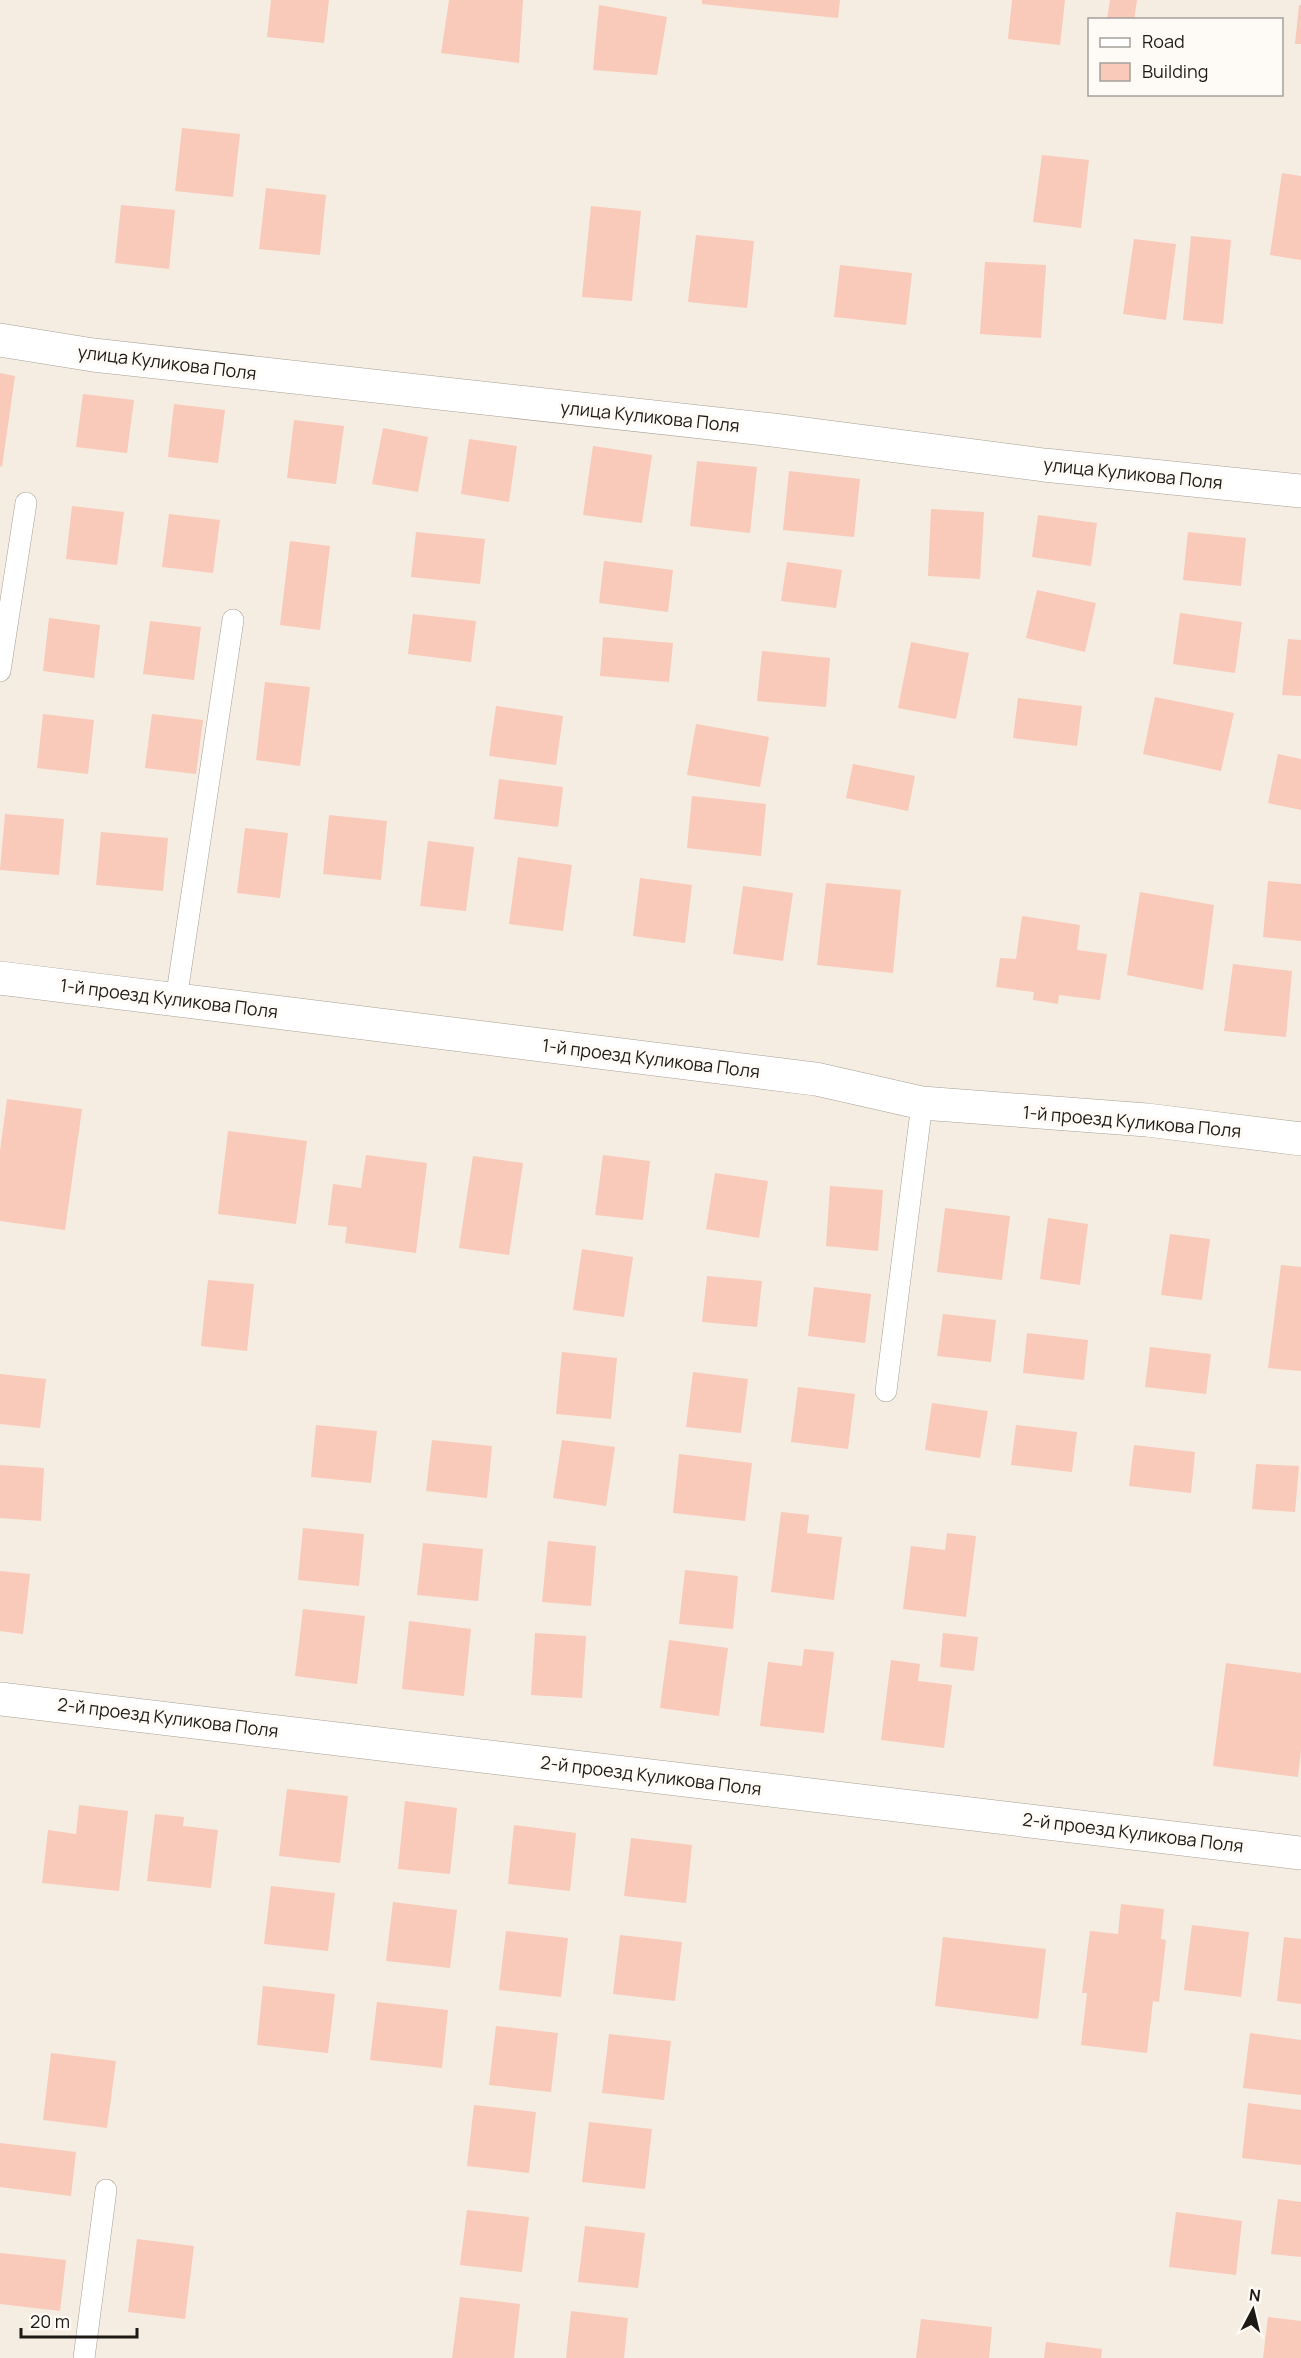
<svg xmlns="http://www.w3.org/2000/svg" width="1301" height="2358" viewBox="0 0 1301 2358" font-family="Manrope,sans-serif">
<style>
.building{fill:#f9c9ba}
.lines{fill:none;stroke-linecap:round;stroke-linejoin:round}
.service-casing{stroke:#a6a095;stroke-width:22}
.minor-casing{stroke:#a6a095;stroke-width:34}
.service{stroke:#fff;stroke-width:21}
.minor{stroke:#fff;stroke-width:33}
.labels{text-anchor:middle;stroke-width:6;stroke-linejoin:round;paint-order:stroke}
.street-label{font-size:18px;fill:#1d1a16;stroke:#fefbf6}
</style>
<rect width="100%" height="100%" fill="#f5ede1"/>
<!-- building -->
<g class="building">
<polygon points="271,0 329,0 324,43 267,37"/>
<polygon points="449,0 523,0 519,63 441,53"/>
<polygon points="702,0 840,0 838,18 702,4"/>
<polygon points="1012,0 1065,0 1060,45 1008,39"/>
<polygon points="1110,0 1137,0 1134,20 1107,20"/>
<polygon points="599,5 667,17 657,75 593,70"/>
<polygon points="1299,5 1301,5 1301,44 1295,44"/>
<polygon points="182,128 240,134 233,197 175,191"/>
<polygon points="1042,155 1089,160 1081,228 1033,222"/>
<polygon points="1282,173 1301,176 1301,260 1270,255"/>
<polygon points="266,188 326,195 320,255 259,249"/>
<polygon points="121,205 175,210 169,269 115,263"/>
<polygon points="591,206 641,211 632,301 582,297"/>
<polygon points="696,235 754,241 747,308 688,302"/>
<polygon points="1191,236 1231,240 1223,324 1183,320"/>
<polygon points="1134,239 1176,244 1166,320 1123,314"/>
<polygon points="985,262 1046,265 1041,338 980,334"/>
<polygon points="840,265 912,273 906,325 834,317"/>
<polygon points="0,373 15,376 2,467 0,466"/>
<polygon points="83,394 134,400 127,453 76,447"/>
<polygon points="174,404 225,410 218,463 168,457"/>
<polygon points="294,420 344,426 336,484 287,478"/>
<polygon points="383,428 428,437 418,492 372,484"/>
<polygon points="469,439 517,446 509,502 461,494"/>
<polygon points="593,446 652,455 642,523 583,515"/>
<polygon points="697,461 757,467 750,533 690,526"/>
<polygon points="789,471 860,479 854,537 783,530"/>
<polygon points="72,506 124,512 117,565 66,559"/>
<polygon points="931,509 984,512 980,579 928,576"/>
<polygon points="169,514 220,520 213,573 162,567"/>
<polygon points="1038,515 1097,523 1091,566 1032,557"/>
<polygon points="416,532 485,539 480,584 411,577"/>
<polygon points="1188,532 1246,538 1241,586 1183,580"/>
<polygon points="290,541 330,546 320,630 280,625"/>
<polygon points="604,561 673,570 668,612 599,603"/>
<polygon points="787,562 842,570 836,608 781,601"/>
<polygon points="1037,590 1096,603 1085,652 1026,638"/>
<polygon points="1180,613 1242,622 1235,673 1173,664"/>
<polygon points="413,614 476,621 471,662 408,654"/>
<polygon points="49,618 100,625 94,678 43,671"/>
<polygon points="150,621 201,627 194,680 143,674"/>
<polygon points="603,637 673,643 669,682 600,676"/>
<polygon points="1288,639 1301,640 1301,696 1282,695"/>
<polygon points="911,642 969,653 956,719 898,708"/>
<polygon points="762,651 830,658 826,707 757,701"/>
<polygon points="265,682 310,687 300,766 256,760"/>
<polygon points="1155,697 1234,713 1221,771 1143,754"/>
<polygon points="1018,698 1082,706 1077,746 1013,738"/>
<polygon points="496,706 563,716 556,765 489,756"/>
<polygon points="43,714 94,720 88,774 37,768"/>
<polygon points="152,714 203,720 196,774 145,768"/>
<polygon points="696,724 769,737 760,787 687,775"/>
<polygon points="1278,754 1301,759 1301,810 1268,803"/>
<polygon points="853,764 915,776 908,811 846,798"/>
<polygon points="499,779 563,787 558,827 494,819"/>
<polygon points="692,796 766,804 761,856 687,848"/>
<polygon points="5,814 64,819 59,875 0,870"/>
<polygon points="329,815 387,821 381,880 323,874"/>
<polygon points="245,828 288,833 280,898 237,893"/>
<polygon points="101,832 168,838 163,891 96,885"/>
<polygon points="428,841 474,847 466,911 420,906"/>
<polygon points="518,857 572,865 563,931 509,924"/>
<polygon points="640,878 692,885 685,943 633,936"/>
<polygon points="1268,881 1301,884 1301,941 1263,937"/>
<polygon points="826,883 901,890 893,973 817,965"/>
<polygon points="743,886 793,893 783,961 733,954"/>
<polygon points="1140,892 1214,905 1203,990 1127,975"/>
<polygon points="1022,916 1080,925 1077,950 1107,954 1100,1000 1059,995 1058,1004 1033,1000 1034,992 996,987 1000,958 1016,959"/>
<polygon points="1233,964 1292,971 1286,1037 1224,1031"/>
<polygon points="7,1099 82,1109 65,1230 0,1221 0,1151"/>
<polygon points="228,1131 307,1141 296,1224 218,1214"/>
<polygon points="366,1155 427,1163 416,1253 345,1243 347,1227 328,1225 333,1184 361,1188"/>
<polygon points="603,1155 650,1161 643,1220 595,1215"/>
<polygon points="473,1156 523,1163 509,1255 459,1248"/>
<polygon points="715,1173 768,1181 759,1238 706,1229"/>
<polygon points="830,1186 883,1190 878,1251 826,1246"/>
<polygon points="945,1208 1010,1216 1002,1280 937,1272"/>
<polygon points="1048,1218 1088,1224 1080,1285 1040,1279"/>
<polygon points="1170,1234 1210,1239 1202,1300 1161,1295"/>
<polygon points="582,1249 633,1257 624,1317 573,1310"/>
<polygon points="1281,1265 1301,1267 1301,1371 1268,1368"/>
<polygon points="707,1276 762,1281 757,1327 702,1322"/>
<polygon points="208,1280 254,1284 247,1351 201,1346"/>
<polygon points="814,1287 871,1294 865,1343 808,1336"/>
<polygon points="943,1314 996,1320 991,1362 937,1356"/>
<polygon points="1027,1333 1088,1340 1084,1380 1023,1373"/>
<polygon points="1150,1347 1211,1354 1206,1394 1145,1387"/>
<polygon points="562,1352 617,1358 611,1419 556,1414"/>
<polygon points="693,1372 748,1379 741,1433 686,1427"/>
<polygon points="0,1374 46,1379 40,1428 0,1424"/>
<polygon points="798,1387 855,1394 848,1449 791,1442"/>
<polygon points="932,1403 988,1411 980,1458 925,1450"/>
<polygon points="316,1425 377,1431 371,1483 311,1477"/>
<polygon points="1016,1425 1077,1432 1072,1472 1011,1465"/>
<polygon points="432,1440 492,1446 487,1498 426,1491"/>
<polygon points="562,1440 615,1447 606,1506 553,1498"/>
<polygon points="1134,1445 1195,1452 1191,1493 1129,1486"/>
<polygon points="679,1454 752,1463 745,1521 673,1513"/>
<polygon points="1256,1464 1299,1466 1295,1512 1252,1509"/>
<polygon points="0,1465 44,1468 41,1521 0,1518"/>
<polygon points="781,1512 809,1515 807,1533 842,1537 834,1600 771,1592"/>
<polygon points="303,1528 364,1534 359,1586 298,1580"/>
<polygon points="947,1533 976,1536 966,1617 903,1609 911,1546 945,1550"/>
<polygon points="548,1541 596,1546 591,1606 542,1602"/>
<polygon points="423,1543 483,1549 478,1601 417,1595"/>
<polygon points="685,1570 738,1576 733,1629 679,1624"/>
<polygon points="0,1571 30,1574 23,1634 0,1631"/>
<polygon points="303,1609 365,1616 357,1684 295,1676"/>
<polygon points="409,1621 471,1629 464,1696 402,1689"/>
<polygon points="535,1633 586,1636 582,1698 531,1695"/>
<polygon points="943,1633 978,1637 974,1671 940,1667"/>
<polygon points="669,1640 728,1648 719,1716 660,1708"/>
<polygon points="804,1649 834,1652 824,1733 760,1726 768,1662 802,1666"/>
<polygon points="891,1660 920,1664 918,1681 952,1685 944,1748 881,1740"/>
<polygon points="1226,1663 1301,1673 1301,1750 1298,1777 1213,1766"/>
<polygon points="287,1789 348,1796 340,1863 279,1856"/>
<polygon points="405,1801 457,1808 450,1874 398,1869"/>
<polygon points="79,1805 128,1811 119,1891 42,1883 48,1830 76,1834"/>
<polygon points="155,1814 184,1817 183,1826 218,1830 211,1888 147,1881"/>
<polygon points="514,1825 576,1833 570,1891 508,1884"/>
<polygon points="631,1838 692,1845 686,1903 624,1896"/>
<polygon points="271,1886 335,1893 328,1951 264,1944"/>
<polygon points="393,1902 457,1910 450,1968 386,1961"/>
<polygon points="1121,1904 1164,1909 1161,1939 1166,1940 1159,2002 1153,2001 1147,2053 1081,2045 1087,1993 1082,1993 1090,1931 1118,1934"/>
<polygon points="1192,1925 1249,1932 1241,1997 1184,1990"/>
<polygon points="506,1931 568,1938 561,1997 499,1990"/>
<polygon points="620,1935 682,1942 675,2001 613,1994"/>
<polygon points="943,1937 1046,1949 1038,2019 935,2006"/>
<polygon points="1284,1937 1301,1939 1301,2004 1277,2001"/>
<polygon points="263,1986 335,1994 328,2053 257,2045"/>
<polygon points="377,2002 448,2010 442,2068 370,2060"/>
<polygon points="496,2026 558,2033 551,2092 489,2085"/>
<polygon points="1250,2033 1301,2040 1301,2095 1243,2088"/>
<polygon points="609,2034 671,2041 664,2100 602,2093"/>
<polygon points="51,2053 116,2061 107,2128 43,2120"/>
<polygon points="1248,2103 1301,2110 1301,2165 1242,2158"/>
<polygon points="474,2105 536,2112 529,2173 467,2166"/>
<polygon points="589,2122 652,2129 645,2189 582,2182"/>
<polygon points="0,2143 76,2152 71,2196 0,2187"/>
<polygon points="1278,2199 1301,2202 1301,2257 1271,2254"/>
<polygon points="467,2210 529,2217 522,2272 460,2265"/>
<polygon points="1176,2212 1242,2221 1236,2275 1169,2267"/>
<polygon points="585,2226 645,2233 638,2288 578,2282"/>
<polygon points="137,2239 194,2246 185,2319 128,2312"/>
<polygon points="0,2253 66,2260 60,2311 0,2304"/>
<polygon points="460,2297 520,2304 514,2358 452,2358"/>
<polygon points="571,2311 628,2318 624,2358 566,2358"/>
<polygon points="1268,2317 1301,2321 1301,2358 1263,2358"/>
<polygon points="921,2319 992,2327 989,2358 916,2358"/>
<polygon points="1046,2342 1102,2349 1101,2358 1044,2358"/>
</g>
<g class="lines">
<defs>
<g id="service">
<polyline points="0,671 26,503"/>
<polyline points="176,1000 233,620"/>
<polyline points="886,1391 922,1103"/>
<polyline points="84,2358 106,2190"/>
</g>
<g id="minor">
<polyline points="0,340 93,355 773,430 1044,465 1301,491"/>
<polyline points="0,978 816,1079 922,1103 1147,1120 1301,1139"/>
<polyline points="0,1699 1301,1853"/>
</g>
</defs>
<!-- service casing -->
<use href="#service" class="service-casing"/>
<!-- minor casing -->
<use href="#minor" class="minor-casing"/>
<!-- service -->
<use href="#service" class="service"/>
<!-- minor -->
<use href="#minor" class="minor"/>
</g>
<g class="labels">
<!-- street labels -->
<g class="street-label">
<text transform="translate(167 363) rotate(7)" y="6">улица Куликова Поля</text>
<text transform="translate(650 417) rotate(6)" y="6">улица Куликова Поля</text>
<text transform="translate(1133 474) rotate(6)" y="6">улица Куликова Поля</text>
<text transform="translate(169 999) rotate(7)" y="6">1-й проезд Куликова Поля</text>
<text transform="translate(651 1059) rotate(7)" y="6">1-й проезд Куликова Поля</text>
<text transform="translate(1132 1122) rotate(5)" y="6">1-й проезд Куликова Поля</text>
<text transform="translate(168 1718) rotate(7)" y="6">2-й проезд Куликова Поля</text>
<text transform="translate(651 1776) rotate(7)" y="6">2-й проезд Куликова Поля</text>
<text transform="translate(1133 1833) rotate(7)" y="6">2-й проезд Куликова Поля</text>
</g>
</g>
<!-- legend -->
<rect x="1088" y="18" width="195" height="78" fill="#fefbf6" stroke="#a4a19c" stroke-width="1.5"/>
<rect x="1100" y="38" width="30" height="9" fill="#ffffff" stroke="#a4a19c" stroke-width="1.5"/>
<text x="1142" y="48" font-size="18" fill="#1d1a16">Road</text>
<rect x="1100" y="63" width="30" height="18" fill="#f9c9ba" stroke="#a4a19c" stroke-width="1.5"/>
<text x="1142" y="78" font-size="18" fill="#1d1a16">Building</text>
<!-- north arrow -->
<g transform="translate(1253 2310) rotate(7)" stroke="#fefbf6" stroke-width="4.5" paint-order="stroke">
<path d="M0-4.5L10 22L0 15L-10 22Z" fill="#1d1a16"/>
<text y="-9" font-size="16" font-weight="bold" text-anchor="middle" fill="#1d1a16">N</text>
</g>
<!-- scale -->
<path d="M21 2328v9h116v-9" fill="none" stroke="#1d1a16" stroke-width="3"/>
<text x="30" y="2328" font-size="18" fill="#1d1a16" stroke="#fefbf6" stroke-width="4.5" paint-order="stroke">20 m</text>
</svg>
